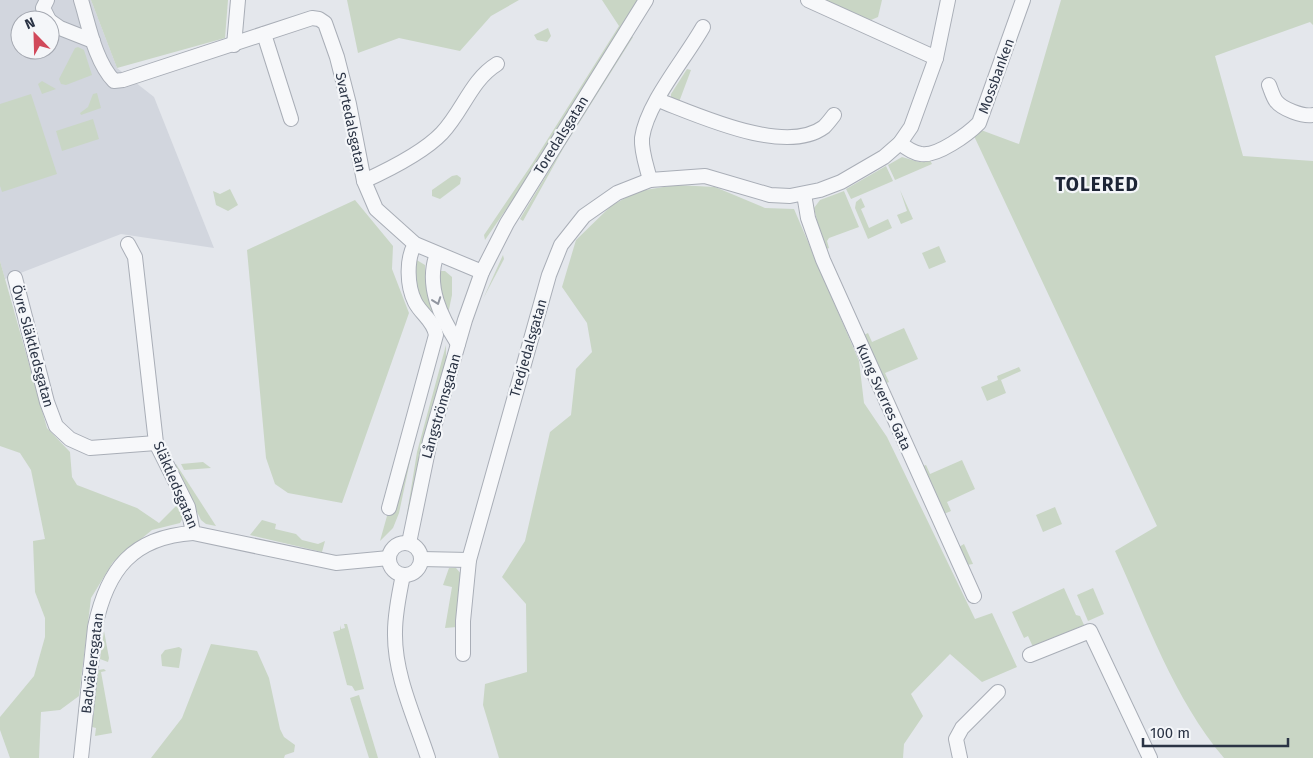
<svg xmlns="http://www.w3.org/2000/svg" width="1313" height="758" viewBox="0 0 1313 758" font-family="'Fira Sans',sans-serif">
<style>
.built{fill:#d2d6de;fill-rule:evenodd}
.green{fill:#c9d6c5}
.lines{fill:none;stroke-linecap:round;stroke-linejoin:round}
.minor-casing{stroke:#a9aeb7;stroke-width:16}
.minor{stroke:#f7f8fa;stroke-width:14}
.oneway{stroke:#9196a0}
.labels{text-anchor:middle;stroke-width:4.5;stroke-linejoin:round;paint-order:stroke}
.street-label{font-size:14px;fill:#2b3445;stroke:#f4f6f9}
.district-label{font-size:19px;font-weight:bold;letter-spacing:1px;fill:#1d2536;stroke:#f4f6f9}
</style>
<rect width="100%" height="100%" fill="#e4e7ec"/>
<!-- built -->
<path class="built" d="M0,0h91l26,68 37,29 60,151 -93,-14 -116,45 -5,-18zM20,20h30v30h-30z"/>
<!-- green -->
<g class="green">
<polygon points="91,0 228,0 225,38 117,68"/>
<polygon points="347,0 519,0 491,16 460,51 399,38 358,53"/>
<polygon points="602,0 639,0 523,185 485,240 484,235 532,164 619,26"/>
<polygon points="820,0 882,0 878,17 871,20"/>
<path d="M1061,0h252v25l-3,-3 -95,34 28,100 70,5v597h-89c-50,-59 -77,-137 -109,-207l42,-25 -183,-390 7,-6 38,14z"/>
<polygon points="548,28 551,36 547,42 537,40 534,35"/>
<polygon points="630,36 633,37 564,147 523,221 520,219"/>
<polygon points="78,47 84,50 92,75 66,85 61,84 59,79 75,48"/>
<polygon points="687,69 691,70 679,102 671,98 671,94"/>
<polygon points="42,81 56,89 42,94 38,84"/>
<polygon points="97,93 101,108 81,115 80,113 88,107 93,94"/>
<polygon points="31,94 57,174 2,192 0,186 0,104"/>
<polygon points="93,119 99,139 62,151 56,131"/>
<polygon points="902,157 919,162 930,160 932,164 895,180 888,165"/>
<polygon points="886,166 893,181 851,199 846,189"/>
<polygon points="457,175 461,178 460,184 440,199 432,196 432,190 452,176"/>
<polygon points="676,185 715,187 765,208 794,209 859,361 864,403 887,437 975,619 992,613 1017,667 982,682 950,654 911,694 923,716 904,744 903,758 499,758 483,705 485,684 527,672 526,604 502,577 525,541 550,432 571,415 576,369 592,352 587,323 562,287 576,240 612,205 639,191"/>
<polygon points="230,189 238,205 228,211 216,205 213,191 220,194"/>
<polygon points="900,190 913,219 901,224 897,215 907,211"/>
<polygon points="844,191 859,227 829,238 827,241 829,248 824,250 814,208 820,200"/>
<polygon points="861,198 865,207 861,209 869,228 888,219 892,228 868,239 855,208 856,202"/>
<polygon points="355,200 393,246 392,269 409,313 342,503 288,493 275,484 266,458 247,250"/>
<polygon points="939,246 946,262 929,269 922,253"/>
<polygon points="503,255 504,259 483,299"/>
<polygon points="415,259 425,265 425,281 439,324 415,294"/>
<polygon points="0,261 47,428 70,452 72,477 77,485 137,508 159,523 179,503 184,516 180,523 152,530 113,562 91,598 79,696 60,710 41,712 39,758 10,758 0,730 0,717 34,676 45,637 45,618 35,592 33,541 45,539 31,470 20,453 0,446"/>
<polygon points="438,271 445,271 452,277 452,295 448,314 436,289"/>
<polygon points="904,328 918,359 885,373 889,382 884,384 864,335 868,333 872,342"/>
<polygon points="442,332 442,340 413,447 399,513 393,528 380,541 387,516 391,515"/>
<polygon points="446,345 446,361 422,445 406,520 417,452"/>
<polygon points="1019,367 1021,371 1001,380 1006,393 987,401 981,387 998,380 997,376"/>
<polygon points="962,460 975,489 947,502 951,511 944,514 923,466 926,465 930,474"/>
<polygon points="203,462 211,468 184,470 181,464"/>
<polygon points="176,464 216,526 206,524 201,520 174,465"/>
<polygon points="1055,507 1062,524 1043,532 1036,515"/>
<polygon points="262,520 276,524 275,529 296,534 302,540 318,544 325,541 322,552 250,535"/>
<polygon points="964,544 973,564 967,565 959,547"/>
<polygon points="449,568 456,568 462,575 457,627 445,628 452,587 443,585"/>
<polygon points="1064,588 1076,615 1080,616 1084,625 1033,647 1028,636 1024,638 1012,612"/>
<polygon points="1093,588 1104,614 1088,621 1077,595"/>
<polygon points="344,624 347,624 364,689 355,691 352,686 347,685 333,632 340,630 340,625 341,629 345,628"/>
<polygon points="104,631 109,658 108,662 100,659"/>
<polygon points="211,644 257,651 269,678 280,729 284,737 295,745 294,752 285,755 284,758 151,758 182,718"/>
<polygon points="179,647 182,649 179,668 162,666 161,655 165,650"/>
<polygon points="104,669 106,671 101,672 112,733 95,736 96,728 92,727 98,670"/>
<polygon points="359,695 378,758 369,758 350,698"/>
</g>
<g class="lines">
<defs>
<g id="minor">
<polyline points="47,0 43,8 49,20"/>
<path d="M81,0c8,26 14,61 33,81l9,-1 189,-62 7,1 6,4 12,34 12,47 15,77 12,28 39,35 67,28"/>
<polyline points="808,0 936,58"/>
<polyline points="50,21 60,28 93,41"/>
<polyline points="264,34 291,119"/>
<polyline points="234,45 238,0"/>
<path d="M1269,85c2,5 4,12 7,16 6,8 27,16 37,14"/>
<path d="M658,100c40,15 127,56 166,27 3,-3 7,-8 10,-12"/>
<path d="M900,143c6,5 13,10 21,11 16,3 47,-20 58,-31l44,-123"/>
<path d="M650,180c-3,-13 -9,-28 -8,-42 5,-35 43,-79 61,-111"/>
<path d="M364,181c24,-11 60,-29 78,-48 21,-22 29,-53 55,-69"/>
<polyline points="804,194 808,218 823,260 974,596"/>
<polyline points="128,244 135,257 156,443 188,507 193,533 336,563 389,558"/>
<path d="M437,254c-12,32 4,63 21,90"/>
<polyline points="15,278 47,402 56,426 70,439 90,448 156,443"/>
<path d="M389,508l47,-173c-2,-14 -15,-21 -21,-33 -8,-16 -9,-43 0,-58"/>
<circle cx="405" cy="559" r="16"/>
<polyline points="409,543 430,441 465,320 482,272 507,223 646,0"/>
<polyline points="421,559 469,560"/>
<path d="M403,575c-4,19 -8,38 -8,57 -1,43 20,86 33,126"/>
<polyline points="463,654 463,621 469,560 549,275 561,245 584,216 617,193 650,180 705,176 770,195 790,196 820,190 841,182 884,157 900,143 911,127 936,58 948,0"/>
<polyline points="1030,655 1090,631 1150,758"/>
<path d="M81,758l14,-131c12,-58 38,-90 98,-94"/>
<polyline points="960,758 956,739 962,728 998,692"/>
</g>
</defs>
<!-- minor casing -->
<use href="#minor" class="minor-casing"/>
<!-- minor -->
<use href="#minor" class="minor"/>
</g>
<!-- one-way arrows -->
<defs><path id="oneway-chevron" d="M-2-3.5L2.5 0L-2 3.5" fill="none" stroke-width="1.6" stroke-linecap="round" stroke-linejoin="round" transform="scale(1.25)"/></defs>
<use class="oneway" href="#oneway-chevron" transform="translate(437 301) rotate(70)"/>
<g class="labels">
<!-- street labels -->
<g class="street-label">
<text transform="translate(996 76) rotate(-70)" y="5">Mossbanken</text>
<text transform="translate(351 122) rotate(78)" y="5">Svartedalsgatan</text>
<text transform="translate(561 135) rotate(-58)" y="5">Toredalsgatan</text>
<text transform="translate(33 346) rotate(75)" y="5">Övre Släktledsgatan</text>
<text transform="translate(528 348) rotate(-74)" y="5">Tredjedalsgatan</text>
<text transform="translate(884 397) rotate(66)" y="5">Kung Sverres Gata</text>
<text transform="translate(441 406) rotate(-74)" y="5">Långströmsgatan</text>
<text transform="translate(176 485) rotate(67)" y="5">Släktledsgatan</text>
<text transform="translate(92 663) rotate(-83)" y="5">Badvädersgatan</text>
</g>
<!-- district labels -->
<g class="district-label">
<text x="1097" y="191">TOLERED</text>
</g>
</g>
<!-- north arrow -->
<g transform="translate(35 35) rotate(337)"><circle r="24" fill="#f4f6f9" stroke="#a4a8b1"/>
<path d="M0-4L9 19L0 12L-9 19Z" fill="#d1495b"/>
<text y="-8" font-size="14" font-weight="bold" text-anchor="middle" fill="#2b3445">N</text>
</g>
<!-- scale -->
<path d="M1143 738v8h145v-8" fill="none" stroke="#2b3445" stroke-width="2.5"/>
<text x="1150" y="738" font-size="15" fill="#2b3445" stroke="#f4f6f9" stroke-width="4" paint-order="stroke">100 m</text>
</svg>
